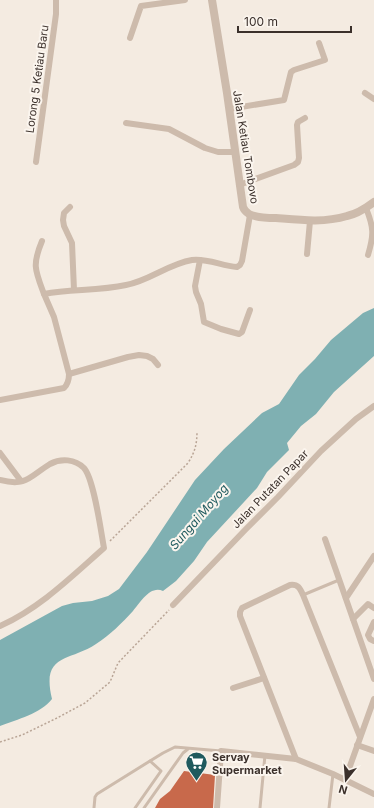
<svg xmlns="http://www.w3.org/2000/svg" width="374" height="808" viewBox="0 0 374 808" font-family="Inter,sans-serif">
<style>
.water{fill:#7fb0b2}
.building{fill:#c8694b}
.lines{fill:none;stroke-linecap:round;stroke-linejoin:round}
.path{stroke:#b9a596;stroke-width:1.5;stroke-dasharray:2 2;stroke-linecap:butt}
.service{stroke:#cdbbac;stroke-width:3}
.minor{stroke:#cdbbac;stroke-width:6}
.tertiary{stroke:#cdbbac;stroke-width:8}
.labels{text-anchor:middle;stroke-width:4;stroke-linejoin:round;paint-order:stroke}
.street-label{font-size:11px;fill:#3b302b;stroke:#fbf5ee}
.poi-label{font-size:11px;font-weight:bold;fill:#3b302b;stroke:#fbf5ee;text-anchor:start}
.water-label{font-size:12px;font-style:italic;fill:#1f5a5e;stroke:#fbf5ee}
</style>
<rect width="100%" height="100%" fill="#f4ebe1"/>
<!-- water -->
<path class="water" d="M374,308v48l-40,36 -18,22 -15,12 -14,17 2,7 -22,22 -10,16 -50,54 -13,19 -18,20 -13,10c-13,-6 -23,12 -30,20 -11,12 -23,24 -37,33 -27,18 -55,9 -44,55 -12,15 -34,20 -52,27v-86l62,-34 11,-3 19,-2 16,-5 11,-7 28,-37 48,-72 29,-31 38,-36 17,-9 20,-29 16,-16 16,-19 32,-27z"/>
<!-- building -->
<polygon class="building" points="184,771 215,775 213,808 155,808 160,799 170,791"/>
<g class="lines">
<!-- path -->
<g class="path">
<path d="M110,541l78,-78c7,-11 9,-19 9,-32"/>
<polyline points="0,742 22,735 57,718 85,703 110,682 118,663 169,610"/>
</g>
<!-- service -->
<g class="service">
<polyline points="303,595 339,580"/>
<polyline points="150,761 163,753 175,747 221,751"/>
<polyline points="94,808 95,797 97,794 150,761 160,770 161,771 135,808"/>
<polyline points="144,808 183,753 188,749"/>
<polyline points="260,808 265,755"/>
<polyline points="329,808 333,774"/>
</g>
<!-- minor -->
<g class="minor">
<polyline points="130,38 141,6 185,0"/>
<polyline points="365,93 374,99"/>
<polyline points="229,109 284,100 291,72 294,70 325,60 319,43"/>
<polyline points="126,123 169,129 205,148 218,152 234,152"/>
<polyline points="36,162 56,14 56,0"/>
<polyline points="239,185 294,165 298,162 299,158 297,125 298,122 305,118"/>
<polyline points="70,207 64,213 63,220 64,226 72,243 74,290"/>
<path d="M366,208c8,20 8,27 2,47"/>
<path d="M42,241c-10,24 -7,29 2,53"/>
<polyline points="307,254 310,221"/>
<polyline points="200,260 195,286 196,292 201,304 204,322 221,329 239,334 242,332 250,310"/>
<polyline points="69,374 128,357 139,355 147,356 153,359 158,365"/>
<path d="M0,400l64,-12c4,-4 5,-8 5,-14l-15,-57 -10,-23c27,-5 54,-3 82,-9 23,-4 42,-21 66,-25 15,-2 30,6 45,7l3,-2 2,-4 8,-46"/>
<polyline points="0,453 21,481"/>
<path d="M0,480c27,7 30,-4 50,-16 11,-6 25,-5 34,4 10,11 17,64 20,80 -33,29 -64,60 -104,78"/>
<polyline points="325,539 374,679"/>
<polyline points="346,598 374,556"/>
<polyline points="173,605 246,529 278,497 321,451 356,419 374,406"/>
<polyline points="353,619 368,604 374,608"/>
<polyline points="374,622 368,635 370,639 374,641"/>
<polyline points="233,688 264,678"/>
<polyline points="357,745 374,751"/>
<path d="M296,759l-56,-143v-4l2,-4 48,-23c8,-1 10,3 13,10l57,142"/>
<polyline points="345,780 374,699"/>
<polyline points="217,808 221,751 296,759 333,774 374,794"/>
</g>
<!-- tertiary -->
<path class="tertiary" d="M212,0l15,93 16,114c1,3 3,5 6,7 8,4 19,4 27,4 24,2 48,5 71,-2 10,-2 19,-8 27,-14"/>
</g>
<!-- icons -->
<defs>
<symbol id="supermarket-pin" viewBox="-11 -11 22 30"><path d="M0 17L-7.5 6A9.5 9.5 0 1 1 7.5 6Z" fill="#1f5a5e" stroke="#fbf5ee"/><path d="M-6-5.5h2.5l.6 2H6L4.5 2H-2.5L-4.4-4H-6ZM-1.5 3.2a1.3 1.3 0 1 0 .1 0ZM3 3.2a1.3 1.3 0 1 0 .1 0Z" fill="#fff"/></symbol>
</defs>
<g fill-rule="evenodd">
<use href="#supermarket-pin" x="184" y="750" width="25" height="34"/>
</g>
<g class="labels">
<!-- street labels -->
<g class="street-label">
<text transform="translate(37 79) rotate(-82)" y="4">Lorong 5 Ketiau Baru</text>
<text transform="translate(246 147) rotate(81)" y="4">Jalan Ketiau Tombovo</text>
<text transform="translate(270 489) rotate(-46)" y="4">Jalan Putatan Papar</text>
</g>
<!-- poi labels -->
<g class="poi-label">
<text x="212" y="761">Servay<tspan x="212" dy="13">Supermarket</tspan></text>
</g>
<!-- water labels -->
<g class="water-label">
<text transform="translate(199 517) rotate(-49)" y="4">Sungai Moyog</text>
</g>
</g>
<!-- north arrow -->
<g transform="translate(346 780) rotate(197)" stroke="#fbf5ee" stroke-width="3" paint-order="stroke">
<path d="M0-3L7 15L0 10L-7 15Z" fill="#3b302b"/>
<text y="-6" font-size="11" font-weight="bold" text-anchor="middle" fill="#3b302b">N</text>
</g>
<!-- scale -->
<path d="M238 26v6h113v-6" fill="none" stroke="#3b302b" stroke-width="2"/>
<text x="244" y="26" font-size="12" fill="#3b302b" stroke="#fbf5ee" stroke-width="3" paint-order="stroke">100 m</text>
</svg>
